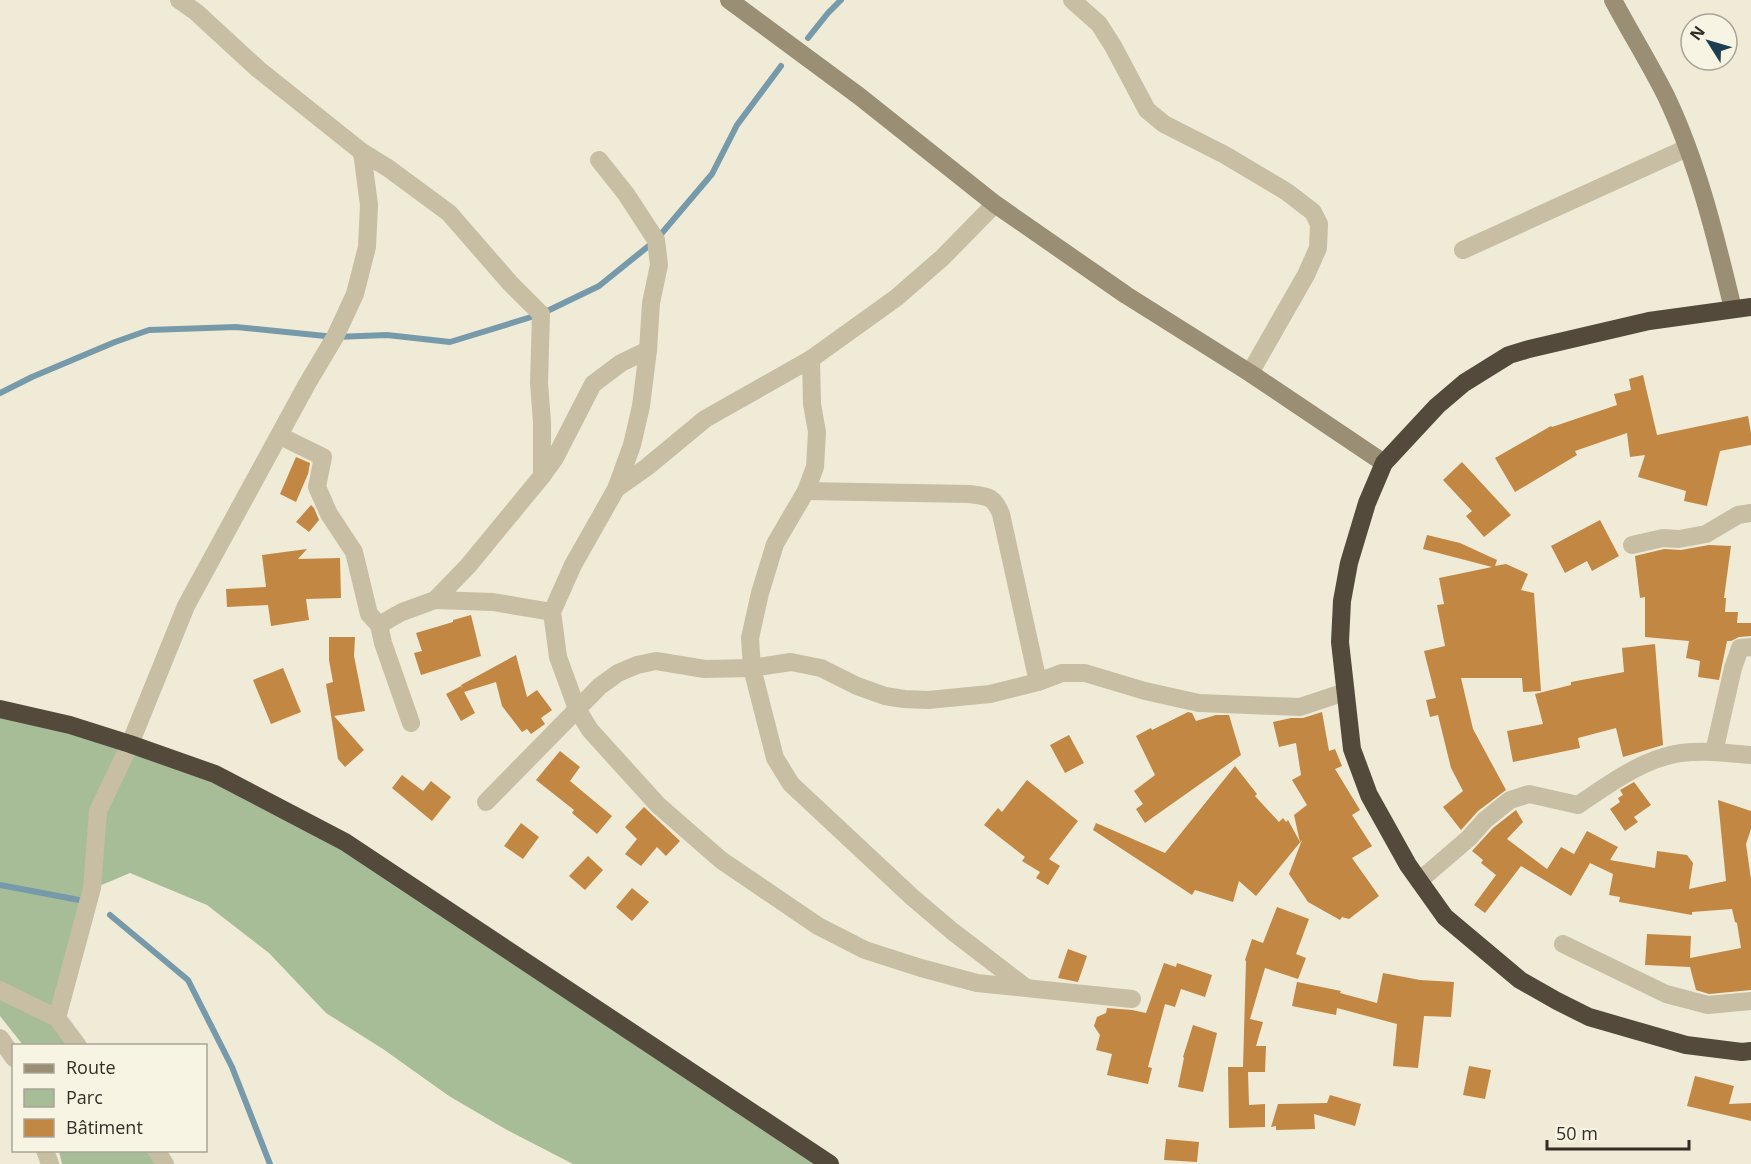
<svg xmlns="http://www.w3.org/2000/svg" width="1751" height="1164" font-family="'Open Sans',sans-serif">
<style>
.green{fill:#a6bd98}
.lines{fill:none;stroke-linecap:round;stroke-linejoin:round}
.stream{stroke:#779aab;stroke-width:6}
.building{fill:#c28743}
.street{stroke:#c7bea4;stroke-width:18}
.secondary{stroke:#9a8e75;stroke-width:18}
.highway{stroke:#534a3c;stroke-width:18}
</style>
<rect width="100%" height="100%" fill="#efebd7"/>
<g class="green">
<path d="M0,709L130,744L345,842L830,1164H573L507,1130L449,1096L383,1049L326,1013L269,953L207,905L130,873L92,889L57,1018L78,1045H23L0,1016Z"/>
<path d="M59,1151H156L165,1164H62Z"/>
</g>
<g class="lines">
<g class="stream">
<path d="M808,38L828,13L841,0"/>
<path d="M0,393L32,377L115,342L149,330L236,327L335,337L387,335L450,342L541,314L599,286L656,240L712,174L737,125L781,66"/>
<path d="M0,885L79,900"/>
<path d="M110,915L188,980L232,1067L270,1164"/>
</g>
</g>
<g class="building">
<path d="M1643,375L1657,435L1748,416L1751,433V445L1720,451L1707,506L1684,501L1686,491L1638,477L1645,455L1630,457L1627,433L1575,451L1577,455L1515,492L1495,458L1551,426L1552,427L1617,405L1614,394L1631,390L1629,379Z"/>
<path d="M296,457L310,463L308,474L296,502L280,494Z"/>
<path d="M1462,462L1511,515L1484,537L1466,516L1472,511L1443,480Z"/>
<path d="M311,505L314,508L319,520L309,532L296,522Z"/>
<path d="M1600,520L1619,556L1592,571L1587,561L1565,573L1551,546Z"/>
<path d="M1427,535L1460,543L1497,560L1495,566L1506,564L1528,574L1521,590L1534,593L1541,691L1523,692L1522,678H1461L1473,729L1506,790L1478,811L1461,830L1443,807L1463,791L1451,768L1438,715L1430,717L1426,700L1436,698L1424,651L1445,646L1437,605L1444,604L1439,578L1492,567L1423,549Z"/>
<path d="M1709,545L1731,546L1724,598H1726L1725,612H1738L1737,623H1751V636L1739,637L1731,641H1727L1719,680L1698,677L1700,661L1686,658L1689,641L1645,637V597L1640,598L1635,556L1664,549L1681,550Z"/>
<path d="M307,549L298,559L340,558L341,598L306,599L309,620L271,626L268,605L227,607L226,589L266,587L262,555Z"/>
<path d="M471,615L481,656L421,675L414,653L422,651L416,633L453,622V620Z"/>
<path d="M329,637H355L354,656L365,711L334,716L364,750L345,767L338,759L326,684L333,682L329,660Z"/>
<path d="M1655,644L1663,745L1623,757L1616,728L1578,738L1580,748L1513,762L1507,731L1543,724L1535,694L1571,685V682L1624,672L1622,648Z"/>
<path d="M516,655L527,697L537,690L552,710L541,718L545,724L531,734L527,729L522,732L502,706L496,682L464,692L475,713L461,721L446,694L461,686L463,689L461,685Z"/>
<path d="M283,668L301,712L271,724L253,680Z"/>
<path d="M1188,712L1192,713L1196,721L1216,715H1229L1241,755L1145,823L1136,809L1143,804L1134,791L1155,775L1136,736L1151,728L1152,730Z"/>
<path d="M1322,712L1329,751L1335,749L1342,766L1335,769L1360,810L1352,815L1372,846L1352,858L1379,896L1349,919L1342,917L1340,920L1308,902L1289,874L1302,840L1256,896L1239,881L1233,902L1195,890L1192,895L1093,830L1096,823L1165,853L1235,766L1257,794L1255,796L1279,822L1283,818L1286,822L1288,820L1300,842L1294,815L1307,805L1292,780L1301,775L1296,743L1279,747L1273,722L1291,718H1303Z"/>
<path d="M1069,735L1084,763L1065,773L1050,745Z"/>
<path d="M560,751L580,767L570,781L612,816L597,834L572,813L574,810L536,780Z"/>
<path d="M402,775L423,791L431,781L451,797L432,821L392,788Z"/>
<path d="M1027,780L1078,821L1049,859L1060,866L1048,885L1036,878L1040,872L1022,861L1025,857L984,825L998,808L1002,812Z"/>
<path d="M1634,782L1651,805L1634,817L1638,822L1625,831L1610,809L1620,802L1618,798L1623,795L1620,790Z"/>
<path d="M1718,800L1751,811V829L1746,844L1751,879V990L1709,994L1696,990L1690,967L1645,965L1647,934L1691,936L1690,958L1741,948L1737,923L1735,922L1732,909L1692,912V915L1619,902L1620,897L1609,895L1613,874L1590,863L1571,896L1521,866L1485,913L1474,905L1496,875L1481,863L1483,860L1472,851L1493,828L1516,810L1523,822L1507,839L1547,869L1561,847L1574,854L1587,831L1618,847L1610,860L1655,868L1657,851L1687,855L1693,863L1689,889L1726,881Z"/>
<path d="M644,807L680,841L666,856L657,847L641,866L625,854L637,839L625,827Z"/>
<path d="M521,823L539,837L523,859L504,846Z"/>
<path d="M588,856L603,870L585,890L569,876Z"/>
<path d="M632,888L649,902L632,921L616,907Z"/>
<path d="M1277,907L1309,919L1296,954L1306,958L1298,979L1265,968L1250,1019L1263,1022L1256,1046H1266L1265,1072H1248L1249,1105L1265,1104V1127L1229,1128L1228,1067H1243L1246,961L1245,960L1252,939L1263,943Z"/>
<path d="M1068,949L1087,956L1078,982L1058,978Z"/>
<path d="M1164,963L1176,967L1177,963L1212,975L1205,997L1181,989L1175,1007L1165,1004L1148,1067L1152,1068L1148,1084L1107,1075L1112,1054L1096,1050L1100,1035L1094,1026L1097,1017L1106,1013L1107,1008L1132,1010L1146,1013Z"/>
<path d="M1383,973L1420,980L1454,982L1451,1017L1424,1016L1418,1068L1393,1066L1397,1024L1337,1008L1336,1015L1292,1006L1297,982L1341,991L1340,993L1377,1003Z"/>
<path d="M1193,1025L1217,1033L1203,1092L1178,1087L1184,1058L1183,1057Z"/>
<path d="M1469,1066L1491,1070L1485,1099L1463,1095Z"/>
<path d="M1695,1076L1734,1086L1729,1104L1751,1103V1121L1687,1106Z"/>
<path d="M1330,1095L1361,1104L1355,1126L1314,1114L1315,1129L1276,1130V1126L1271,1127L1278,1104L1327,1103Z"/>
<path d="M1166,1139L1199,1142L1197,1162L1164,1160Z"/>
</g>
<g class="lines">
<g class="street">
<path d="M179,0L196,12L258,69L362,152L388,168L449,213L510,283L541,314L539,383L542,422V476"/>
<path d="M1072,0L1099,24L1113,46L1147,110L1164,124L1225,155L1287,192L1313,212L1319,224L1318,248L1306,275L1250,373"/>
<path d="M599,160L626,194L656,240L659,265L651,303L648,350L641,406L632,445L616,489L573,565L552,612L558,657L577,709L590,730L658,805L721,860L818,926L865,950L921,968L977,983L1132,999"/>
<path d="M1463,250L1687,148"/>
<path d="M811,359L812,404L817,432L815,467L806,491L775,544L760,593L750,638L752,668L775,758L791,784L912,897L952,931L1025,987"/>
<path d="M280,436L323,457L317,487L329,514L354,552L369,614L379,625L383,643L411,723"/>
<path d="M616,489L647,467L705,419L811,359L896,298L942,258L995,204"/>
<path d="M806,491L969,494C987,496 994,496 1001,514L1038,682"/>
<path d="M1632,545L1663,538L1679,539L1706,534L1738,515L1751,513"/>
<path d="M435,600L493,602L552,612"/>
<path d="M379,625L402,612L435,600L468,566L542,476L555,458L593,384L621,363L648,350"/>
<path d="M1714,752L1733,668L1740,648L1751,647"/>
<path d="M486,802L600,686L618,673L637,665L656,661L705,669L752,668L791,662L821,668L857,686L885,696L904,699L928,700L990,694L1038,682L1062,673H1085L1145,691L1199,703L1300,707L1345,692"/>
<path d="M1419,881L1469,838L1485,820L1510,800L1529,794L1578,805C1609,784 1644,758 1681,753C1704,750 1728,753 1751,755"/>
<path d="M1563,944L1666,994L1708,1005L1751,1001"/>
<path d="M0,990L57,1018L78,1046"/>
<path d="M57,1018L92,888L98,811L130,744L186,606L307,384L335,337L355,294L367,247L369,205L362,152"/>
<path d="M0,1038L14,1058"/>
<path d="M45,1150L50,1164"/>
<path d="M156,1150L165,1164"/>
</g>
<g class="secondary">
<path d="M729,0L859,96L995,204L1126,295L1250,373L1384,463"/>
<path d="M1613,0C1630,32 1650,64 1666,96C1698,163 1716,238 1733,309"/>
</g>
<g class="highway">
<path d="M1751,307L1649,321L1529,349L1509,355L1464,383L1437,406L1384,463L1367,503L1349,563L1342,601L1340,642L1352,749L1369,795L1408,865L1445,917L1520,980L1557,1001L1589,1017L1686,1045L1742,1052L1751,1051"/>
<path d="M0,709L70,725L130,744L215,774L345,842L830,1164"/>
</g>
</g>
<rect x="12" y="1044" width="195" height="108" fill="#f8f4e3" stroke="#a9a497" stroke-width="1.5"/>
<rect x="24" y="1064" width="30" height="9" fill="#9a8e75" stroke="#a9a497" stroke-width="1.5"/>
<text x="66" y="1074" font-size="18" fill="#322d25">Route</text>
<rect x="24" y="1089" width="30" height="18" fill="#a6bd98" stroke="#a9a497" stroke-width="1.5"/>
<text x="66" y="1104" font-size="18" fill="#322d25">Parc</text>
<rect x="24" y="1119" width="30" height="18" fill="#c28743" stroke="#a9a497" stroke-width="1.5"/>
<text x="66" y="1134" font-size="18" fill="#322d25">Bâtiment</text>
<g transform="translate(1709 42) rotate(307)"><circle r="28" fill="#f8f4e3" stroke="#a9a497" stroke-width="1.5"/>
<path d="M0-4.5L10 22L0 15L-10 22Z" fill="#1d3e52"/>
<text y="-9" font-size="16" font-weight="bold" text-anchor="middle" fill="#322d25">N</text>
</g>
<path d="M1547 1140v9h142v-9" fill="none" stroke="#322d25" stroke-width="3"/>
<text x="1556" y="1140" font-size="18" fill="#322d25" stroke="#f8f4e3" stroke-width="4.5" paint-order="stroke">50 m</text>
</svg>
